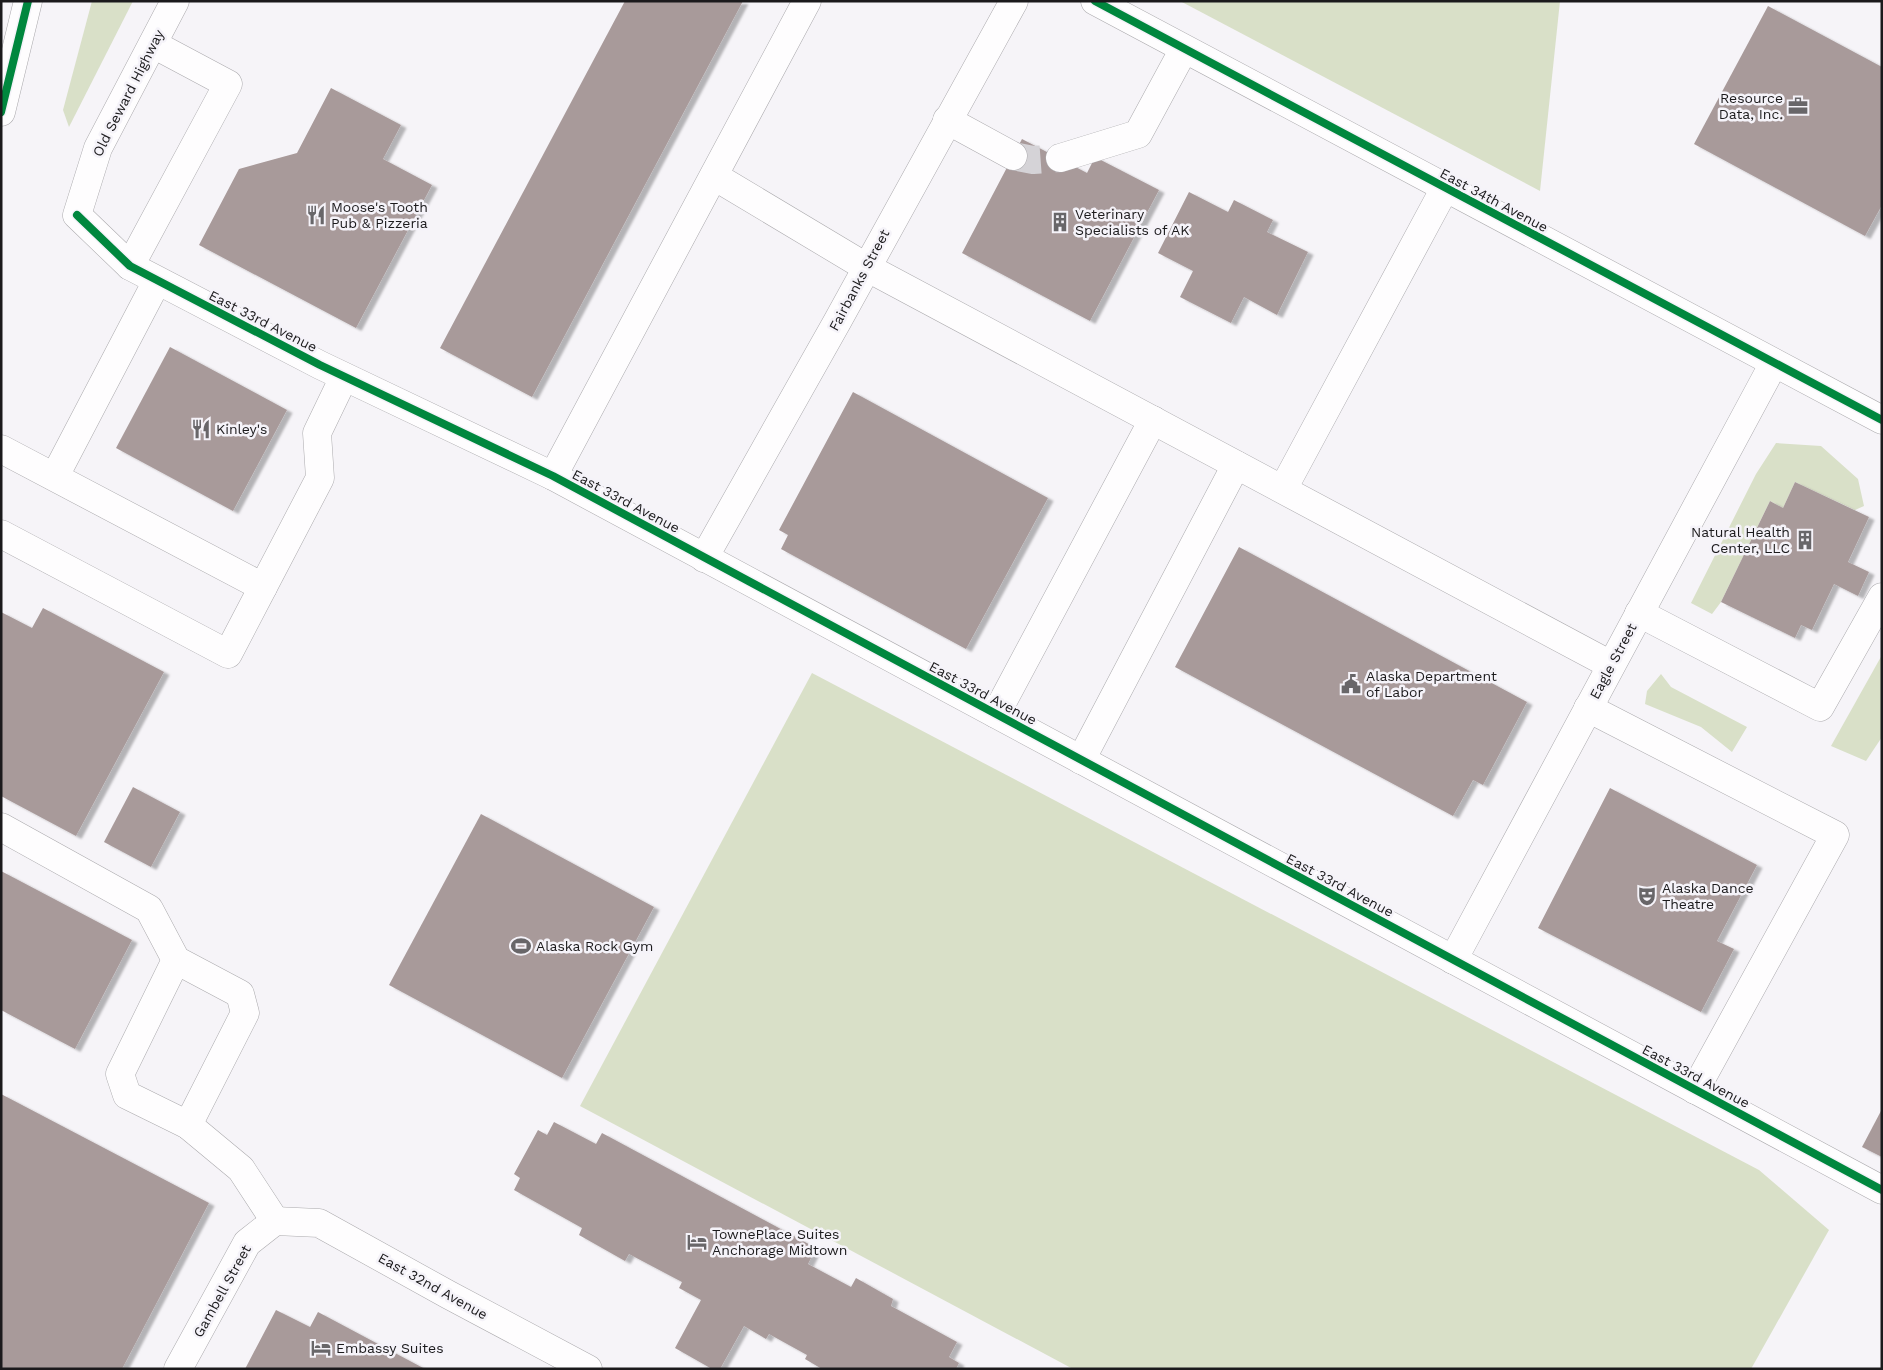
<svg xmlns="http://www.w3.org/2000/svg" width="1883" height="1370" font-family="'Work Sans',sans-serif">
<style>
.green{fill:#d9e0c8}
.building{fill:#a89a9a;filter:url(#shadow)}
.lines{fill:none;stroke-linecap:round;stroke-linejoin:round}
.minor-tunnel{stroke:#d5d3d7;stroke-width:28;stroke-dasharray:28 14;stroke-linecap:butt}
.minor-casing{stroke:#abaaad;stroke-width:29}
.highway-casing{stroke:#abaaad;stroke-width:29}
.minor{stroke:#fefdfe;stroke-width:28}
.highway{stroke:#fefdfe;stroke-width:28}
.cycleway-casing{stroke:#f5f3f9;stroke-width:11}
.cycleway{stroke:#00873e;stroke-width:8}
.labels{text-anchor:middle;stroke-width:5;stroke-linejoin:round;paint-order:stroke}
.street-label{font-size:14px;fill:#1b1a1c;stroke:#f5f3f9}
.poi-label{font-size:14px;fill:#1b1a1c;stroke:#f5f3f9;text-anchor:start}
</style>
<defs>
<filter id="shadow"><feDropShadow dx="5.5" dy="3" stdDeviation="1" flood-color="#0004"/></filter>
</defs>
<rect width="100%" height="100%" fill="#f6f4f8"/>
<g class="green">
<path d="M92,1H133L69,127L63,110Z"/>
<path d="M1180,1H1560L1540,191Z"/>
<path d="M1776,443L1821,446L1858,479L1864,506L1855,510L1795,482L1783,508L1770,501L1721,602L1712,614L1691,603L1756,474Z"/>
<path d="M1882,655V737L1866,761L1831,746Z"/>
<path d="M812,673L1759,1170L1829,1230L1751,1369H1073L580,1106Z"/>
<path d="M1661,674L1671,687L1747,727L1732,752L1701,727L1645,704L1647,691Z"/>
</g>
<g class="building">
<path d="M625,1H743L532,397L440,348Z"/>
<path d="M1768,6L1882,67V205L1865,236L1694,144Z"/>
<path d="M331,88L401,125L383,159L432,185L356,328L199,245L239,169L297,153Z"/>
<path d="M1022,139L1087,173L1095,157L1159,190L1090,321L962,253Z"/>
<path d="M1189,192L1228,212L1234,200L1273,220L1267,232L1308,252L1277,315L1244,297L1231,323L1180,297L1193,271L1158,253Z"/>
<path d="M170,347L287,410L233,511L116,448Z"/>
<path d="M853,392L1048,498L966,649L781,549L788,535L779,530Z"/>
<path d="M1795,482L1869,517L1848,562L1869,572L1858,596L1834,584L1812,630L1801,625L1795,638L1721,602L1770,501L1783,508Z"/>
<path d="M1239,547L1527,702L1483,785L1473,780L1453,816L1175,667Z"/>
<path d="M43,608L164,672L76,836L1,796V612L32,628Z"/>
<path d="M133,787L180,812L151,867L104,842Z"/>
<path d="M1610,788L1757,865L1717,941L1734,949L1701,1012L1538,928Z"/>
<path d="M481,814L654,907L562,1078L389,985Z"/>
<path d="M1,871L132,940L75,1049L1,1010Z"/>
<path d="M1,1094L209,1203L122,1369H1Z"/>
<path d="M1882,1109V1157L1862,1147Z"/>
<path d="M554,1122L596,1144L602,1133L816,1248L808,1264L851,1287L856,1278L893,1299L891,1306L957,1342L949,1357L959,1363L956,1369H822L805,1359L807,1355L769,1334L766,1339L744,1326L720,1369H712L675,1348L701,1300L679,1288L682,1282L629,1254L625,1261L579,1235L582,1228L514,1190L520,1178L514,1174L538,1130L547,1135Z"/>
<path d="M276,1310L310,1327L318,1312L425,1369H245Z"/>
</g>
<g class="lines">
<path class="minor-tunnel" d="M1013,156L1033,160L1060,158"/>
<defs>
<g id="minor">
<path d="M175,1L98,148L77,215L130,266L320,365L553,476L1882,1190"/>
<path d="M1095,1L1882,420"/>
<path d="M947,120L1013,156"/>
<path d="M1060,158L1138,134L1184,49"/>
<path d="M714,176L866,267L1611,665"/>
<path d="M130,266L228,84L153,44"/>
<path d="M1,449L263,587L320,478L317,433L344,377"/>
<path d="M55,476L157,281"/>
<path d="M553,476L807,1"/>
<path d="M1283,489L1445,188"/>
<path d="M1,534L228,654L263,587"/>
<path d="M704,558L837,322L1014,1"/>
<path d="M1639,613L1820,707L1882,597"/>
<path d="M1588,708L1835,835L1695,1090"/>
<path d="M996,714L1153,420"/>
<path d="M1081,760L1236,465"/>
<path d="M1,827L149,909L176,960L240,994L245,1013L188,1125"/>
<path d="M176,960L120,1074L127,1095L188,1125L241,1169L275,1221"/>
<path d="M1453,960L1774,363"/>
<path d="M275,1221L319,1223L449,1295L588,1369"/>
<path d="M178,1369L247,1243L275,1221"/>
</g>
<path id="highway" d="M1,112L28,1"/>
</defs>
<use href="#minor" class="minor-casing"/>
<use href="#highway" class="highway-casing"/>
<use href="#minor" class="minor"/>
<use href="#highway" class="highway"/>
<defs>
<g id="cycleway">
<path d="M1095,1L1882,420"/>
<path d="M1,112L28,1"/>
<path d="M77,215L130,266L320,365L553,476L1882,1190"/>
</g>
</defs>
<use href="#cycleway" class="cycleway-casing"/>
<use href="#cycleway" class="cycleway"/>
</g>
<defs>
<symbol id="office-bare" viewBox="-9 -9 18 18"><path d="M-6-3h4V-5.5h4V-3h4V5H-6ZM-1-4.5V-3h2v-1.5ZM-6 0V1H6V0Z" fill="#686669" stroke="#f5f3f9" stroke-width="2.5" paint-order="stroke"/></symbol>
<symbol id="restaurant-bare" viewBox="-9 -9 18 18"><path d="M-5-6h1v4h1v-4h1v4h1v-4h1v5L-1.5 .5V6h-2V.5L-5-1ZM5-6V6H3V1.5H1.5Q1.5-4 5-6Z" fill="#686669" stroke="#f5f3f9" stroke-width="2.5" paint-order="stroke"/></symbol>
<symbol id="building-bare" viewBox="-9 -9 18 18"><path d="M-4-6H4V6H1V3H-1V6H-4ZM-2.5-4.3h1.7v1.8h-1.7ZM.8-4.3h1.7v1.8H.8ZM-2.5-1h1.7V.8h-1.7ZM.8-1h1.7V.8H.8Z" fill="#686669" stroke="#f5f3f9" stroke-width="2.5" paint-order="stroke"/></symbol>
<symbol id="civic-bare" viewBox="-9 -9 18 18"><path d="M-.6-6.5H3V-4.5H.6V-3L4-1V1h2V6H-6V1h2V-1L-.6-3ZM-1.2 2.5V6h2.4V2.5Z" fill="#686669" stroke="#f5f3f9" stroke-width="2.5" paint-order="stroke"/></symbol>
<symbol id="theatre-bare" viewBox="-9 -9 18 18"><path d="M-5-5.5Q0-4 5-5.5V0Q5 5 0 6Q-5 5-5 0ZM-3.3-2.5H-1v1.5H-3.3ZM1-2.5H3.3v1.5H1ZM-2.8 1Q0 5.5 2.8 1Z" fill="#686669" stroke="#f5f3f9" stroke-width="2.5" paint-order="stroke"/></symbol>
<symbol id="stadium-bare" viewBox="-9 -9 18 18"><path d="M0-5a6.5 5 0 1 0 0 10a6.5 5 0 1 0 0-10ZM-3.5-1.8h7v3.6h-7Z" fill="#686669" stroke="#f5f3f9" stroke-width="2.5" paint-order="stroke"/></symbol>
<symbol id="hotel-bare" viewBox="-9 -9 18 18"><path d="M-6-4.5h1.5V1H6V5H4.5V3h-9V5H-6ZM-4 0a1.8 1.8 0 1 1 3.6 0ZM.5 0V-2.5h3Q6-2.5 6 0Z" fill="#686669" stroke="#f5f3f9" stroke-width="2.5" paint-order="stroke"/></symbol>
</defs>
<g fill-rule="evenodd">
<use href="#office-bare" x="1784" y="92" width="28" height="28"/>
<use href="#restaurant-bare" x="302" y="201" width="28" height="28"/>
<use href="#building-bare" x="1046" y="208" width="28" height="28"/>
<use href="#restaurant-bare" x="187" y="415" width="28" height="28"/>
<use href="#building-bare" x="1791" y="526" width="28" height="28"/>
<use href="#civic-bare" x="1337" y="670" width="28" height="28"/>
<use href="#theatre-bare" x="1633" y="882" width="28" height="28"/>
<use href="#stadium-bare" x="507" y="932" width="28" height="28"/>
<use href="#hotel-bare" x="683" y="1228" width="28" height="28"/>
<use href="#hotel-bare" x="307" y="1334" width="28" height="28"/>
</g>
<g class="labels">
<g class="street-label">
<text transform="translate(128 93) rotate(-63)" y="5">Old Seward Highway</text>
<text transform="translate(1494 200) rotate(28)" y="5">East 34th Avenue</text>
<text transform="translate(859 280) rotate(-62)" y="5">Fairbanks Street</text>
<text transform="translate(263 321) rotate(27)" y="5">East 33rd Avenue</text>
<text transform="translate(626 501) rotate(28)" y="5">East 33rd Avenue</text>
<text transform="translate(1613 661) rotate(-62)" y="5">Eagle Street</text>
<text transform="translate(983 693) rotate(28)" y="5">East 33rd Avenue</text>
<text transform="translate(1340 885) rotate(28)" y="5">East 33rd Avenue</text>
<text transform="translate(1696 1076) rotate(28)" y="5">East 33rd Avenue</text>
<text transform="translate(433 1286) rotate(29)" y="5">East 32nd Avenue</text>
<text transform="translate(222 1291) rotate(-61)" y="5">Gambell Street</text>
</g>
<g class="poi-label">
<text x="1783" y="103" text-anchor="end">Resource<tspan x="1783" dy="16">Data, Inc.</tspan></text>
<text x="331" y="212">Moose's Tooth<tspan x="331" dy="16">Pub &amp; Pizzeria</tspan></text>
<text x="1075" y="219">Veterinary<tspan x="1075" dy="16">Specialists of AK</tspan></text>
<text x="216" y="434">Kinley's</text>
<text x="1790" y="537" text-anchor="end">Natural Health<tspan x="1790" dy="16">Center, LLC</tspan></text>
<text x="1366" y="681">Alaska Department<tspan x="1366" dy="16">of Labor</tspan></text>
<text x="1662" y="893">Alaska Dance<tspan x="1662" dy="16">Theatre</tspan></text>
<text x="536" y="951">Alaska Rock Gym</text>
<text x="712" y="1239">TownePlace Suites<tspan x="712" dy="16">Anchorage Midtown</tspan></text>
<text x="336" y="1353">Embassy Suites</text>
</g>
</g>
<rect width="1883" height="1370" fill="none" stroke="#1b1a1c" stroke-width="5"/>
</svg>
